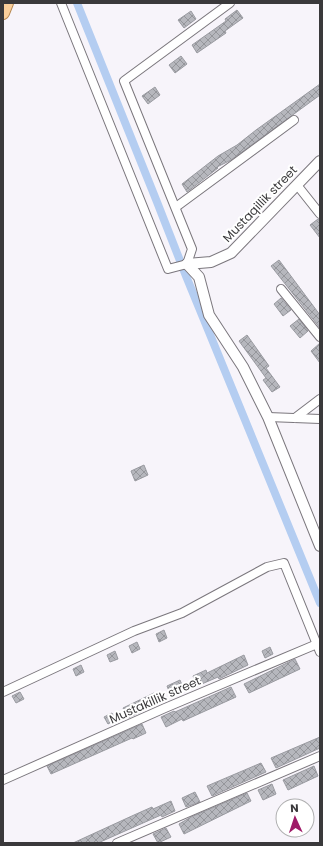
<svg xmlns="http://www.w3.org/2000/svg" width="323" height="846" font-family="Poppins,sans-serif">
<style>
.lines{fill:none;stroke-linecap:round;stroke-linejoin:round}
.canal{stroke:#b4cdf1;stroke-width:8}
.building{fill:url(#building-cross-hatch);stroke:#9a9ba1}
.minor-casing{stroke:#7b777d;stroke-width:10}
.tertiary-casing{stroke:#7b777d;stroke-width:12}
.primary-casing{stroke:#b4864e;stroke-width:14}
.minor{stroke:#fff;stroke-width:8}
.tertiary{stroke:#fff;stroke-width:10}
.primary{stroke:#facf9b;stroke-width:12}
.labels{text-anchor:middle;stroke-width:4;stroke-linejoin:round;paint-order:stroke}
.street-label{font-size:12px;fill:#3a393b;stroke:#fff}
</style>
<defs>
<pattern id="building-cross-hatch" width="8" height="8" patternUnits="userSpaceOnUse"><rect width="8" height="8" fill="#b6b7bd"/><path d="M0 0l8 8M0 8l8-8" fill="none" stroke="#95969b"/></pattern>
</defs>
<rect width="100%" height="100%" fill="#f7f4fa"/>
<g class="lines">
<path class="canal" d="M77,3L157,202L186,276L320,603"/>
</g>
<g class="building">
<path d="M237,10L243,18L225,31L226,33L197,53L192,45L226,21L225,19Z"/>
<path d="M191,11L196,19L184,28L178,20Z"/>
<path d="M181,56L187,64L175,73L169,65Z"/>
<path d="M320,84V95L231,160L217,167L218,168L187,192L182,184L218,156L237,145L256,130Z"/>
<path d="M155,87L160,95L148,104L142,96Z"/>
<path d="M318,219L320,222V238L310,225Z"/>
<path d="M279,260L320,315V328L271,266Z"/>
<path d="M281,298L291,310L283,316L274,304Z"/>
<path d="M299,319L308,331L300,338L290,326Z"/>
<path d="M247,335L269,366L266,368L280,387L272,392L263,380L266,378L239,341Z"/>
<path d="M320,343V363L311,351Z"/>
<path d="M144,465L148,475L135,481L131,471Z"/>
<path d="M164,630L167,638L159,642L156,634Z"/>
<path d="M137,642L140,649L132,653L129,646Z"/>
<path d="M270,647L273,654L265,658L262,651Z"/>
<path d="M115,651L118,659L110,662L107,655Z"/>
<path d="M244,655L248,665L219,679L218,677L197,686L193,676L206,670L207,673Z"/>
<path d="M295,659L300,669L249,693L244,684Z"/>
<path d="M81,665L84,672L76,676L73,669Z"/>
<path d="M180,680L184,690L171,696L167,686Z"/>
<path d="M231,687L236,697L183,721L182,719L166,727L161,717L174,711L175,712Z"/>
<path d="M20,692L24,699L16,703L12,696Z"/>
<path d="M154,693L159,703L128,718L123,708Z"/>
<path d="M112,713L115,720L108,724L104,717Z"/>
<path d="M142,724L146,733L133,739L132,738L51,774L47,766Z"/>
<path d="M320,737V748L276,768L271,758Z"/>
<path d="M261,763L266,772L212,796L207,786Z"/>
<path d="M314,766L318,776L288,790L283,780Z"/>
<path d="M272,784L276,794L263,800L258,790Z"/>
<path d="M195,792L200,802L186,807L182,798Z"/>
<path d="M247,793L251,801L184,834L179,824L191,817Z"/>
<path d="M171,801L175,811L162,817L161,815L98,843H73L134,815L152,807L153,809Z"/>
<path d="M166,828L171,837L158,843L153,834Z"/>
</g>
<g class="lines">
<defs>
<g id="minor">
<path d="M61,3L168,269L187,264L192,249L124,81L230,3"/>
<path d="M297,185L320,214"/>
<path d="M176,207L294,120"/>
<path d="M281,289L320,337"/>
<path d="M268,417L320,419"/>
<path d="M295,418L320,399"/>
<path d="M3,692L134,631L182,613L267,567L284,563L320,652"/>
<path d="M3,780L165,708L317,644"/>
<path d="M117,843L320,756"/>
</g>
<g id="tertiary">
<path d="M187,264L199,277L209,315L243,367L268,417L320,546"/>
<path d="M187,264L211,262L231,253L320,161"/>
</g>
<path id="primary" d="M3,13L7,3"/>
</defs>
<use href="#minor" class="minor-casing"/>
<use href="#tertiary" class="tertiary-casing"/>
<use href="#primary" class="primary-casing"/>
<use href="#minor" class="minor"/>
<use href="#tertiary" class="tertiary"/>
<use href="#primary" class="primary"/>
</g>
<g class="labels">
<g class="street-label">
<text transform="translate(260 204) rotate(-46)" y="4">Mustaqillik street</text>
<text transform="translate(155 700) rotate(-24)" y="4">Mustakillik street</text>
</g>
</g>
<rect width="323" height="846" fill="none" stroke="#3a393b" stroke-width="8"/>
<g transform="translate(295 818) rotate(357)"><circle r="19" fill="#ffffff" stroke="#b0b0b1"/>
<path d="M0-3L7 15L0 10L-7 15Z" fill="#9f1a68"/>
<text y="-6" font-size="11" font-weight="bold" text-anchor="middle" fill="#3a393b">N</text>
</g>
</svg>
